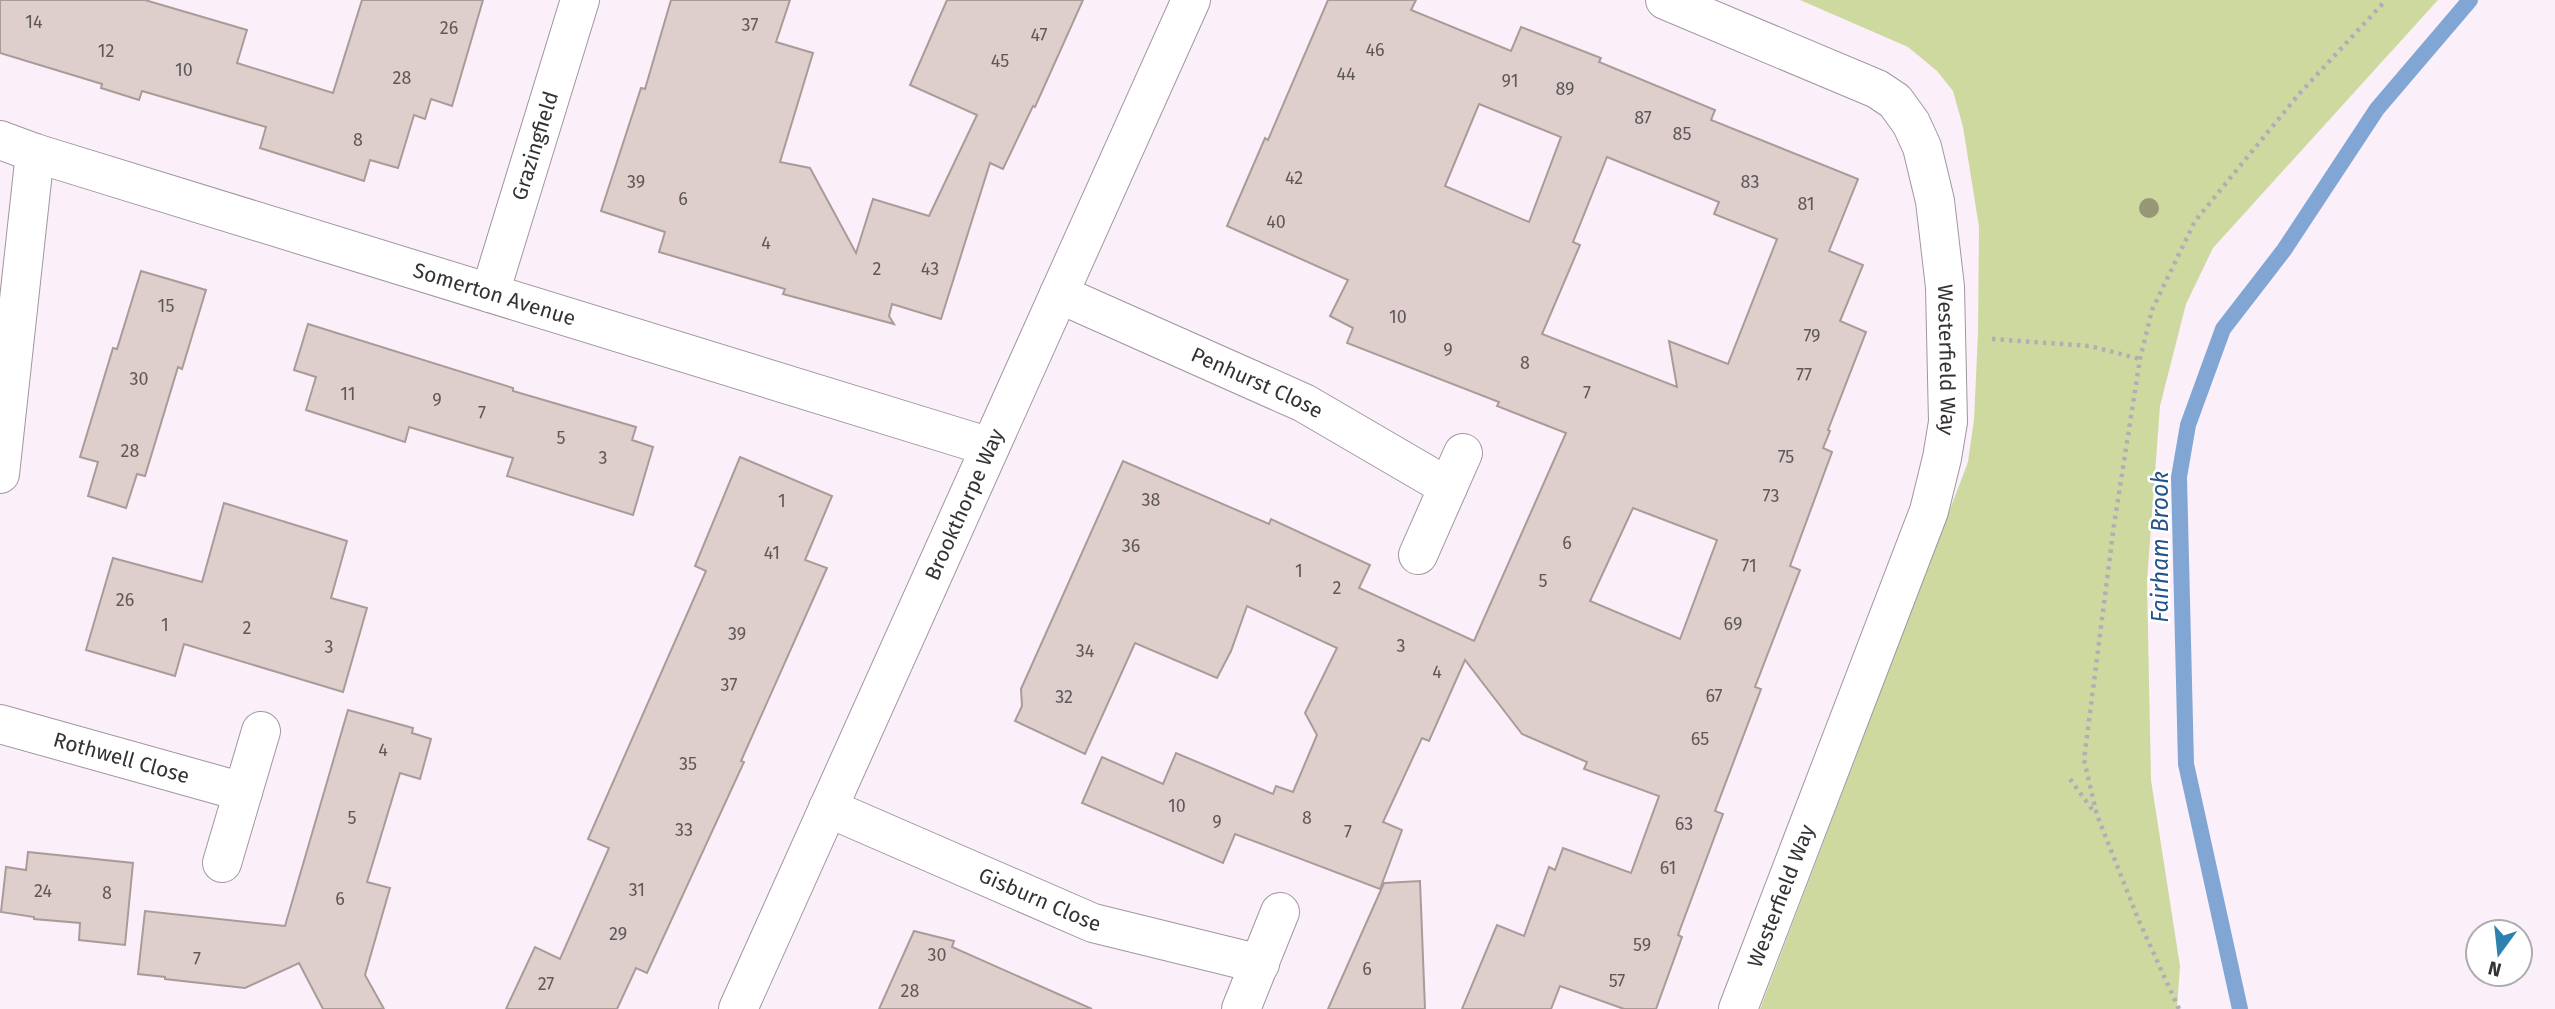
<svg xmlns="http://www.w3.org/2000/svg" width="2555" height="1009" font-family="'Fira Sans',sans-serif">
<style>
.green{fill:#ced9a0}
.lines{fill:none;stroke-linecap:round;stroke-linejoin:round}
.stream{stroke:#82a6d4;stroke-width:16}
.building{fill:#decfcc;stroke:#aa9b99;stroke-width:2;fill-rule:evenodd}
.minor-casing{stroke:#a096a0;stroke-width:40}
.path{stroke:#b5adb5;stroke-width:4.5;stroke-dasharray:3.5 5;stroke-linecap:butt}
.minor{stroke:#fff;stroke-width:38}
.tree{fill:#979776}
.labels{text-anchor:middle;stroke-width:5;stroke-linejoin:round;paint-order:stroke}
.number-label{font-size:18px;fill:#5f585b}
.street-label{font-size:21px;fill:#353135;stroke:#fff}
.water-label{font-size:23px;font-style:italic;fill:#22538c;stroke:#fff}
</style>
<rect width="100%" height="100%" fill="#fbf0fa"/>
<path class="green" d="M1800,0H2438L2213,248L2186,304L2160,406L2147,581L2151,780L2180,966L2177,1009H1760L1968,462L1974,419L1978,333L1979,227L1963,127L1953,91L1937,71L1908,47Z"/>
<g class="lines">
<path class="stream" d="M2240,1009L2186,764L2179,477L2188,425L2223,329L2284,250L2377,109L2470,0"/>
</g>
<g class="building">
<path d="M0,0H145L247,30L237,63L333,93L362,0H483L452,106L431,99L425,119L414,115L398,168L370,160L364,181L260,148L266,127L142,91L139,100L101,88L102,84L0,53Z"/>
<path d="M671,0H790L776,42L813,53L780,162L810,168L856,253L873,199L929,216L977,115L910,85L947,0H1083L1035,107L1033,106L1003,169L990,163L941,319L892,304L889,316L894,324L783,294L785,289L659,252L665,232L601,211L641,88L645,89Z"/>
<path d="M1328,0H1416L1411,10L1511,51L1521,27L1601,58L1599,62L1715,110L1711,120L1858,179L1829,251L1863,265L1840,321L1866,332L1828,430L1830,431L1823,448L1832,452L1790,566L1800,570L1755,687L1761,689L1715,811L1723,814L1678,935L1682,937L1656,1009H1624L1560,986L1551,1009H1462L1497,925L1524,936L1549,867L1555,870L1563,848L1631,873L1659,796L1584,769L1587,762L1522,734L1465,660L1429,741L1422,738L1383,822L1402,830L1380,889L1235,834L1223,863L1082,803L1102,757L1163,784L1176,753L1273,794L1276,786L1293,792L1317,735L1305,713L1337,648L1247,606L1231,651L1217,678L1135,643L1085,754L1015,721L1022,706L1021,689L1123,461L1269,524L1271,519L1370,565L1359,588L1474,641L1566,433L1497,406L1499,402L1347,343L1353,328L1330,316L1348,280L1227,226L1265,138L1268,140ZM1479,104L1561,137L1529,222L1445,186ZM1607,157L1719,202L1714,214L1777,239L1728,364L1669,341L1677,387L1542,334L1580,245L1573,242ZM1633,508L1717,540L1680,639L1590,601Z"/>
<path d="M141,271L206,290L182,369L178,367L145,476L137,474L126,508L88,496L98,462L80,457L113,348L117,349Z"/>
<path d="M308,324L513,388V391L636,427L632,440L653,447L633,515L507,476L513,458L409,427L405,442L306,410L316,377L294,370Z"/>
<path d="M740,457L832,496L805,560L827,568L741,761L744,762L647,973L636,968L617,1009H506L535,947L560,959L609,848L588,839L706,571L695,566Z"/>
<path d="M224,503L347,541L331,598L367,608L343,692L184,644L175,676L86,650L113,558L202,582Z"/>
<path d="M348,710L413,728L412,733L431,739L420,779L400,773L367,882L390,888L365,975L384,1009H323L299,963L245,988L165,979V977L138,974L145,911L285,926Z"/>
<path d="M28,852L133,863L125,945L79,940L80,923L34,919V917L1,912L6,867L26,870Z"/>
<path d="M1420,881L1425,1009H1328L1384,883Z"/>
<path d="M914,931L954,941L952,947L1092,1009H879Z"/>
</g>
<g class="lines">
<defs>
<g id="minor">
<path id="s1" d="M1665,0L1877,89L1895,101L1911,123L1922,147L1935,201L1945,287L1948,422L1942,458L1929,511L1738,1009"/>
<path id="s2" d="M0,140L35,153L990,447"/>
<path id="s3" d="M490,293L580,0"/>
<path id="s4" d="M1059,294L1304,403L1448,487"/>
<path d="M0,474L35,153"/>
<path d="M1418,555L1463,453"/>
<path id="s5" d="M0,724L243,792"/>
<path id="s6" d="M828,808L1093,923L1260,964"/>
<path d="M222,863L261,731"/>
<path id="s7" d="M738,1009L1191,0"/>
<path d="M1241,1009L1280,912"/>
</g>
</defs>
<use href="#minor" class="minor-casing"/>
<g class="path">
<path d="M1992,339L2090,346L2140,359"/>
<path d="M2070,779L2094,812"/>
<path d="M2179,1009L2139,921L2097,815L2084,760L2114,525L2140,359L2152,310L2195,221L2299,94L2386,0"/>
</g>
<use href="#minor" class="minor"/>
</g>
<circle class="tree" cx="2149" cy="208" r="10"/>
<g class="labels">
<g class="number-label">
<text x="34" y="28">14</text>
<text x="750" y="31">37</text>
<text x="449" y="34">26</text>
<text x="1039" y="41">47</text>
<text x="1375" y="56">46</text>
<text x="106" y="57">12</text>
<text x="1000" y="67">45</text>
<text x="184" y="76">10</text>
<text x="1346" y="80">44</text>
<text x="402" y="84">28</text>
<text x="1510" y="87">91</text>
<text x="1565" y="95">89</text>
<text x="1643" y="124">87</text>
<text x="1682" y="140">85</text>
<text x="358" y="146">8</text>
<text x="1294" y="184">42</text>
<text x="636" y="188">39</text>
<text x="1750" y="188">83</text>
<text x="683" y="205">6</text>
<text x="1806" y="210">81</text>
<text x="1276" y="228">40</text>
<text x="766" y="249">4</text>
<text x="877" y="275">2</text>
<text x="930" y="275">43</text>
<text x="166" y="312">15</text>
<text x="1398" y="323">10</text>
<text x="1812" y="342">79</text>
<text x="1448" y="356">9</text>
<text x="1525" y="369">8</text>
<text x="1804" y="381">77</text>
<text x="139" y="385">30</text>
<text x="1587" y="399">7</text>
<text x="348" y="400">11</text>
<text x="437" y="406">9</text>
<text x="482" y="419">7</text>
<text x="561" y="444">5</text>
<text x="130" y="457">28</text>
<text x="1786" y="463">75</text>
<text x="603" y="464">3</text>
<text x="1771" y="502">73</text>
<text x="1151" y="506">38</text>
<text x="782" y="507">1</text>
<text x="1567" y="549">6</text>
<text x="1131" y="552">36</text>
<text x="772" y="559">41</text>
<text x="1749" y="572">71</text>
<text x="1299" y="577">1</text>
<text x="1543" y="587">5</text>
<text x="1337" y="594">2</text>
<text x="125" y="606">26</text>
<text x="1733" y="630">69</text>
<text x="165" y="631">1</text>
<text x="247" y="634">2</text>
<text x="737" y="640">39</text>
<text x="1401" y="652">3</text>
<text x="329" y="653">3</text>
<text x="1085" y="657">34</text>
<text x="1437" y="678">4</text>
<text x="729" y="691">37</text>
<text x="1714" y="702">67</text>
<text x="1064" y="703">32</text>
<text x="1700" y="745">65</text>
<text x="383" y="756">4</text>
<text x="688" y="770">35</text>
<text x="1177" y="812">10</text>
<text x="352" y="824">5</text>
<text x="1307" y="824">8</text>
<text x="1217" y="828">9</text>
<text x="1684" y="830">63</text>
<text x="684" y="836">33</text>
<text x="1348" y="838">7</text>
<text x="1668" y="874">61</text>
<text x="637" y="896">31</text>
<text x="43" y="897">24</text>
<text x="107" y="899">8</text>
<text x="340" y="905">6</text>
<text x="618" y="940">29</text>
<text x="1642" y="951">59</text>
<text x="937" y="961">30</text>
<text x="197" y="965">7</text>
<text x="1367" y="975">6</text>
<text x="1617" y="987">57</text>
<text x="546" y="990">27</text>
<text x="910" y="997">28</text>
</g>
<g class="street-label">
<text dy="7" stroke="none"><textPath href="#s3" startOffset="154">Grazingfield</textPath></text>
<text dy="7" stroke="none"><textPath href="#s2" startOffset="518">Somerton Avenue</textPath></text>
<text dy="7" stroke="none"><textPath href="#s1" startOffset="520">Westerfield Way</textPath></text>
<text dy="7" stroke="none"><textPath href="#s4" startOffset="217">Penhurst Close</textPath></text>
<text dy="7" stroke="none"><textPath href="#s7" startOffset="553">Brookthorpe Way</textPath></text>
<text dy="7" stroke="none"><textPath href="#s5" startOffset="126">Rothwell Close</textPath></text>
<text transform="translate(1781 896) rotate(-69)" y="7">Westerfield Way</text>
<text dy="7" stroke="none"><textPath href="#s6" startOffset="231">Gisburn Close</textPath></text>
</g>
<g class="water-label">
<text transform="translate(2160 547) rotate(-90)" y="8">Fairham Brook</text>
</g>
</g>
<g transform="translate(2499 953) rotate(195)"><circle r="33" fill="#ffffff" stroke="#aeadae" stroke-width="2"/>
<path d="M0-5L12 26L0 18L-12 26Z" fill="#2e80b1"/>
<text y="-10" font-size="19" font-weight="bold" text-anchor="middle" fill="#353135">N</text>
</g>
</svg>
